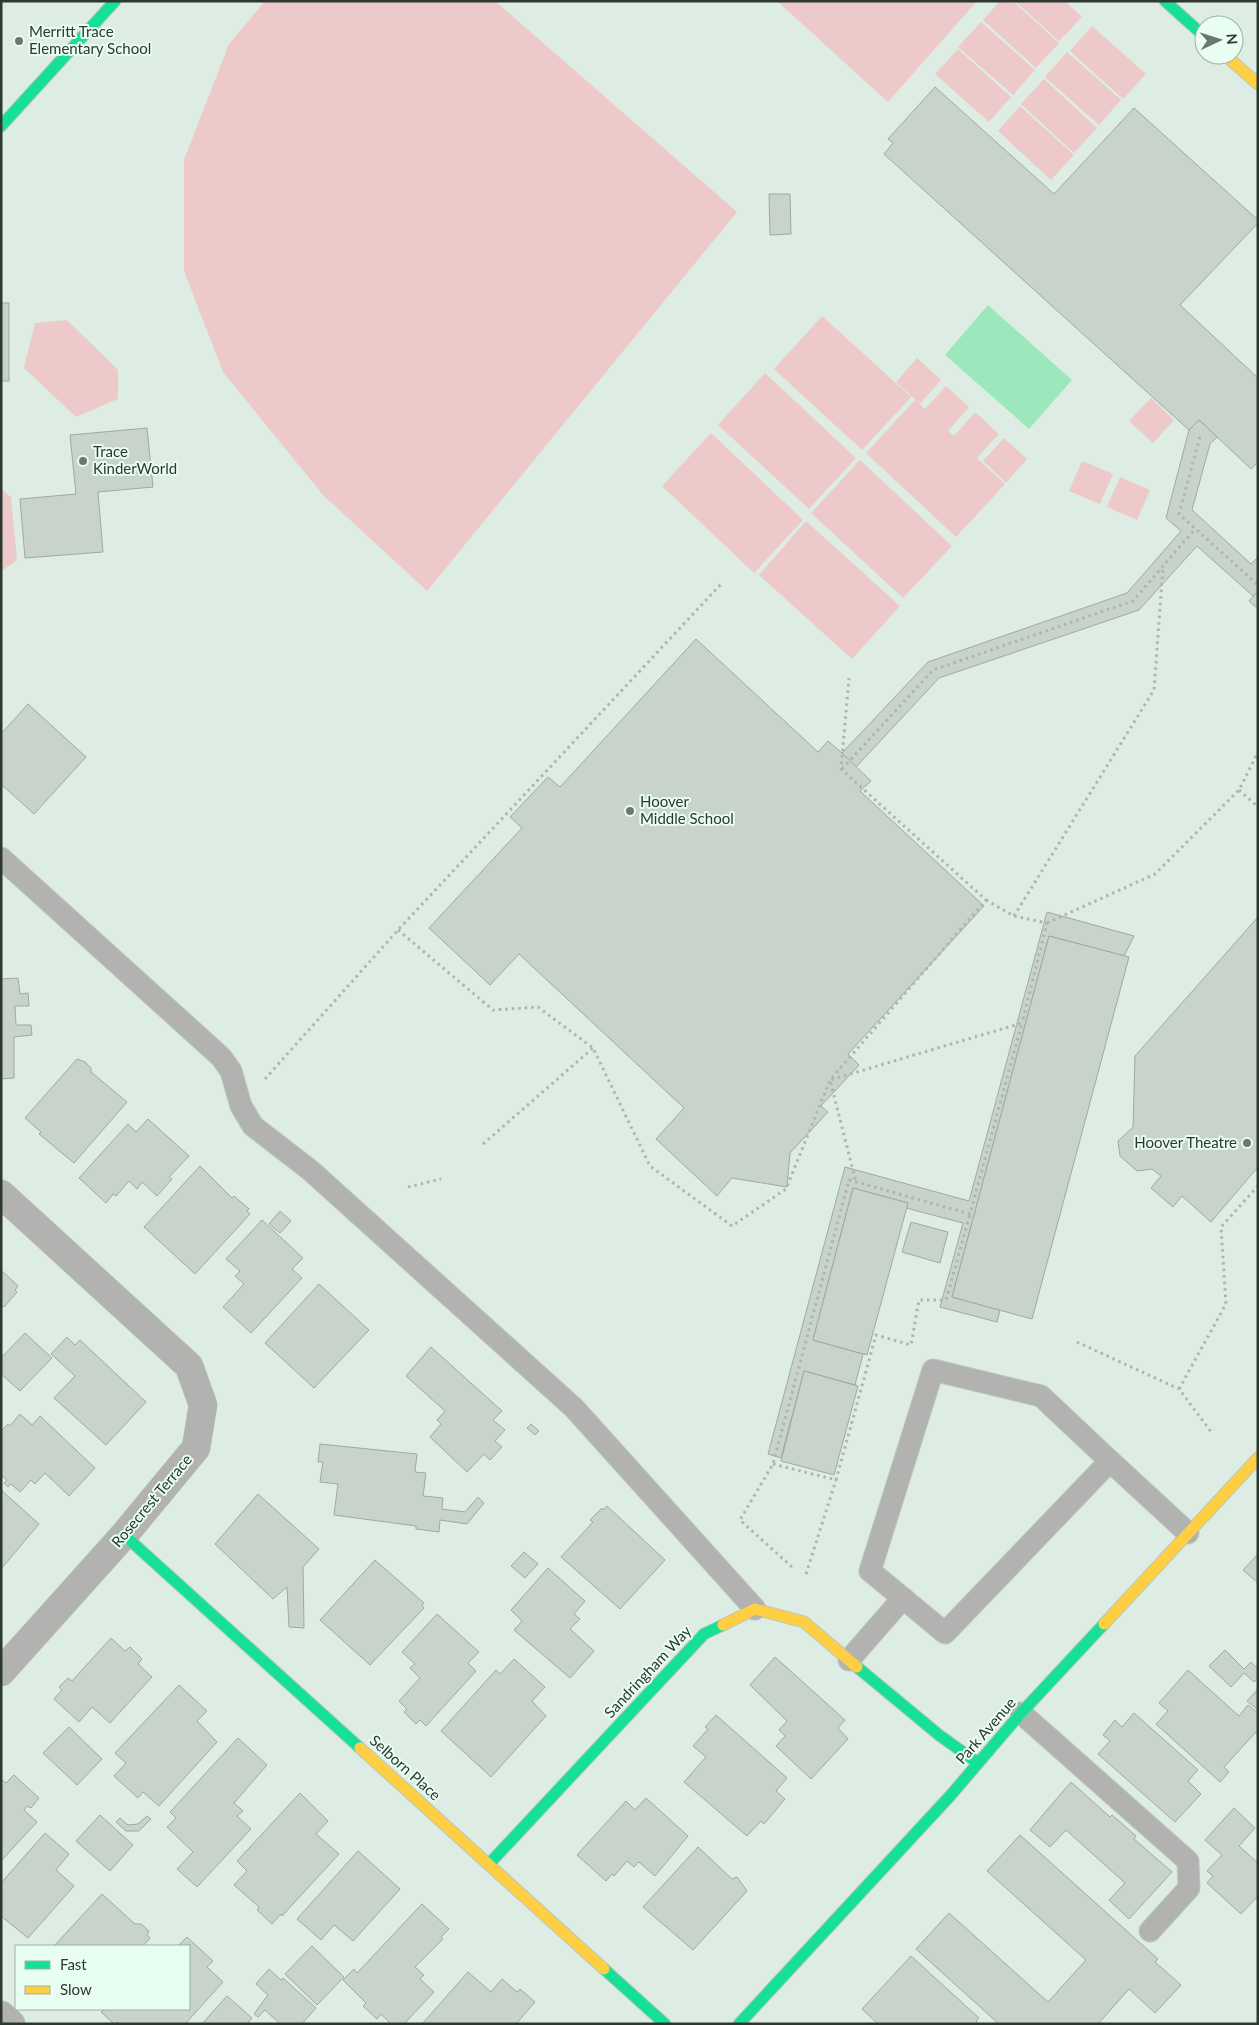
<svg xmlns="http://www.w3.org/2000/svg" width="1259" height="2025" font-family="Lato,sans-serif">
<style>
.green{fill:#eec9ca}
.water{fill:#9ce8bc}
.building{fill:#c7d3cb;stroke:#9ea9a2}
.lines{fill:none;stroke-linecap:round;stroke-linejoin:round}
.lane-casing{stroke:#bbc7c0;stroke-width:23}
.street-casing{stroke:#bbc7c0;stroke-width:29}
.fast-casing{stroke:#bbc7c0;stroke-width:13}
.slow-casing{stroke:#bbc7c0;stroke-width:13}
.path{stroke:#b1b3b1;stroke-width:3;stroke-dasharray:2.5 4;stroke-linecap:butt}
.lane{stroke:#b2b2b0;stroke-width:21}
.street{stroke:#b2b2b0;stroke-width:28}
.fast{stroke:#16e098;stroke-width:11}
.slow{stroke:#ffcf43;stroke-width:11}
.poi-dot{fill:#6b776f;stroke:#e8fef0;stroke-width:2}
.labels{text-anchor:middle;stroke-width:4;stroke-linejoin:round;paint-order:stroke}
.poi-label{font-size:15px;fill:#2d3831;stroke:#e8fef0;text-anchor:start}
.street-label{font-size:15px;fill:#2d3831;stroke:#e8fef0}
</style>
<rect width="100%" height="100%" fill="#ddede3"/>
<g class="green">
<path d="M265,1H495L737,212L427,591L323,495L223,372L184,271V160L229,44Z"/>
<path d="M777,1H977L888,102Z"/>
<path d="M1000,1H1013L1059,43L1036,68L983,20Z"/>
<path d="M1015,1H1065L1082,17L1059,41Z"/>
<path d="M981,22L1035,70L1013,95L958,47Z"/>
<path d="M1092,26L1146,74L1123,99L1070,51Z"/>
<path d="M958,49L1011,97L989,122L935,74Z"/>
<path d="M1067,52L1121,100L1099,125L1045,77Z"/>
<path d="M1044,79L1097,128L1074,153L1021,104Z"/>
<path d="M1020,106L1074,155L1051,180L998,131Z"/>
<path d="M822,316L911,397L862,450L774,369Z"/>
<path d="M67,320L118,370V399L76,417L24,368L35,323Z"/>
<path d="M917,358L941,380L920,404L896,382Z"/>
<path d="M765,373L856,458L809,509L718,425Z"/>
<path d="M946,386L969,407L948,431L954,436L975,412L999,434L977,458L1005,484L956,537L866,453L915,400L925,409Z"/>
<path d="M1151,398L1174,420L1153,443L1129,421Z"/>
<path d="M711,433L803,520L754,573L662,486Z"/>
<path d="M1004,438L1027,459L1006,483L983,461Z"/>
<path d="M860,460L952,546L903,598L811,513Z"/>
<path d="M1082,461L1113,474L1100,504L1069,491Z"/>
<path d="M1120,477L1150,490L1137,520L1107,507Z"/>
<path d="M1,489L11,497L17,560L1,571Z"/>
<path d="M806,521L900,606L852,659L759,575Z"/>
</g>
<path class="water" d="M988,305L1072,380L1029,429L945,355Z"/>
<g class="building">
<path d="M935,87L1054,194L1134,108L1258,220V223L1180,305L1258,378V462L1251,469L1199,420L1189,430L884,154L893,143L888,139Z"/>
<path d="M769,194H790L791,234L770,235Z"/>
<rect x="1" y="303" width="8" height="78"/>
<path d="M1199,420L1217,437L1210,444L1192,510L1251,564L1258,557V591L1253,596L1197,546L1139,610L939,678L856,767L842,753L928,662L1127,593L1181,531L1166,518L1189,430Z"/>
<path d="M147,428L153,487L98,492L103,552L25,558L20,499L76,494L70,435Z"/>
<path d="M1258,591V609L1249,601Z"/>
<path d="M696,639L818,752L828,741L842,753L871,781L860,791L984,906L848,1054L859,1065L821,1106L828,1112L790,1153L787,1187L732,1178L717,1196L656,1139L684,1108L519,954L490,985L429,928L522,828L510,817L548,777L560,787Z"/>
<path d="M28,704L86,757L34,814L1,784V734Z"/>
<path d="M1047,912L1134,936L1124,956L1049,936L952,1297L1000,1310L997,1322L940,1307L963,1223L906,1208L908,1203L853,1188L813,1340L863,1354L855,1385L804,1371L781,1458L768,1454L845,1167L969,1201Z"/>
<path d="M1258,917V1167L1211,1222L1182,1196L1173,1207L1151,1188L1161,1176L1152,1169L1137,1171L1120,1156L1118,1141L1133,1127L1135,1056Z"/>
<path d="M1049,936L1129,957L1032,1319L952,1297Z"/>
<path d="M18,978L20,994L28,993L29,1006H15L16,1025H31L32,1035L14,1037V1078L1,1079V979Z"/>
<path d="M77,1059L85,1062L91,1068V1072L127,1102L74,1163L39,1134L41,1132L25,1118Z"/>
<path d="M148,1119L189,1156L169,1177L172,1179L157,1196L142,1182L137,1189L129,1181L116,1196L113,1194L106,1203L79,1178L128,1124L136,1132Z"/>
<path d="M200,1166L232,1198L234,1196L249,1209L247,1211L250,1214L195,1274L144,1227Z"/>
<path d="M853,1188L908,1203L867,1355L813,1340Z"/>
<path d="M280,1211L291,1221L280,1233L269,1224Z"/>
<path d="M262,1220L303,1258L292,1269L302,1278L251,1333L223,1307L244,1284L235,1276L240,1271L226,1259Z"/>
<path d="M911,1222L948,1232L940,1263L902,1252Z"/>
<path d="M1,1270L18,1286L15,1290L17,1292L4,1307L1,1305Z"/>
<path d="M319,1284L369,1330L314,1388L265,1343Z"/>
<path d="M25,1333L52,1358L20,1391L1,1374V1358Z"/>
<path d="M67,1337L75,1345L80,1340L146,1402L106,1445L54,1398L75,1376L51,1354Z"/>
<path d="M431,1347L502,1411L493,1420L505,1430L495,1441L502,1447L490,1460L484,1454L467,1472L430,1437L441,1424L437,1420L445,1411L406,1376Z"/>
<path d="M804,1371L858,1386L834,1475L781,1461Z"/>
<path d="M20,1414L32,1425L40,1416L95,1468L69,1496L45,1473L35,1484L31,1480L20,1492L11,1484L8,1487L4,1483L7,1480L1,1475V1431L8,1424L10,1426Z"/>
<path d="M531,1424L539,1431L535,1435L527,1428Z"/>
<path d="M320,1444L417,1454L415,1472L426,1473L423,1496L443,1498L442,1509L465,1512L478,1497L484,1503L467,1524L440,1520L439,1532L416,1529V1526L334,1515L338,1484L320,1482L323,1462H318Z"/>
<path d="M1,1490L39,1524L1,1569Z"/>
<path d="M258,1494L319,1549L303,1567L304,1628L289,1627L287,1587L273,1599L215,1544Z"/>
<path d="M607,1506L665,1560L620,1609L561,1557L593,1522L590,1520L602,1508L603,1510Z"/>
<path d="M524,1552L538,1564L525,1578L511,1566Z"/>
<path d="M1258,1554V1583L1243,1570Z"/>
<path d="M375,1560L424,1603L422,1605L424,1608L370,1665L320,1620Z"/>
<path d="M548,1568L585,1601L574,1614L580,1619L570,1629L594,1651L570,1678L514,1630L522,1621L511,1610Z"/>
<path d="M437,1614L479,1652L468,1663L476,1671L426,1726L420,1720L416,1724L404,1712L407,1709L399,1701L420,1678L410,1668L415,1664L402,1652Z"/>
<path d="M111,1638L125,1651L130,1647L142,1659L138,1664L152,1677L110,1723L92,1707L79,1722L54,1699L62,1690L59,1687L68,1678L72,1681Z"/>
<path d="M1225,1650L1244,1669L1251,1662L1258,1669V1678L1254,1682L1244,1673L1231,1687L1209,1666Z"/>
<path d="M775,1657L845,1720L838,1728L848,1739L811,1779L776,1746L785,1736L779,1730L787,1721L750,1685Z"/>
<path d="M514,1659L545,1687L532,1701L546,1716L491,1777L441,1731L496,1670L500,1674Z"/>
<path d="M1188,1670L1239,1716L1248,1705L1258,1713V1734L1256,1732L1224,1767L1229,1772L1220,1782L1156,1724L1168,1711L1159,1703Z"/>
<path d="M179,1685L207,1711L197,1721L217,1742L159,1806L143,1792L138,1798L114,1776L126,1763L115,1753Z"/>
<path d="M1258,1689V1710L1247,1701Z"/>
<path d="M1134,1713L1198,1770L1188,1781L1201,1794L1175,1822L1098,1754L1110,1741L1103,1735L1115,1720L1122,1727Z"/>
<path d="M716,1715L787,1778L776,1791L785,1799L764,1824L761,1821L747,1836L684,1782L706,1757L693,1746L708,1729L705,1727Z"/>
<path d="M69,1727L102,1759L77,1785L43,1753Z"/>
<path d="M238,1738L267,1765L234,1803L243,1811L237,1816L251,1829L197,1887L177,1869L193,1852L167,1827L176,1818L170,1812Z"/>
<path d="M14,1775L39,1798L31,1808L27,1806L24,1810L37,1822L1,1861V1779L6,1783Z"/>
<path d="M1071,1782L1110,1817L1112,1815L1136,1836L1134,1839L1172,1872L1129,1919L1109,1900L1125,1883L1066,1830L1050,1847L1030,1830Z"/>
<path d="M300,1793L328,1821L316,1834L339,1854L282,1916L281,1914L272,1924L257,1910L259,1907L234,1885L247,1871L237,1861Z"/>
<path d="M646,1798L688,1836L655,1876L639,1862L634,1867L627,1861L614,1876L612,1874L606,1881L577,1855L626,1801L635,1810Z"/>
<path d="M1234,1808L1255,1828L1239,1846L1258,1863V1896L1241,1914L1207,1883L1213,1876L1207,1871L1222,1855L1205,1840Z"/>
<path d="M100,1815L133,1845L110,1871L76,1841Z"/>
<path d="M147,1816L151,1819L139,1831H126L116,1822L120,1818L128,1825L138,1824Z"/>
<path d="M45,1833L69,1854L56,1870L74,1886L28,1938L1,1916V1883Z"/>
<path d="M1020,1835L1158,1959L1155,1962L1181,1985L1155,2013L1129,1989L1098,2024H999L916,1949L949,1913L1048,2002L1086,1960L987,1871Z"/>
<path d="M698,1847L732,1879L737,1877L747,1891L693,1950L643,1907Z"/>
<path d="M358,1851L400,1889L353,1941L334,1925L321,1940L297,1919Z"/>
<path d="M102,1894L135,1924H141L149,1931L147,1935L150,1938L143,1946H54Z"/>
<path d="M422,1904L449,1929L441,1937L443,1939L415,1967L424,1975L420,1979L434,1992L404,2024H391L381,2014L377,2019L363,2006L366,2003L343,1980L354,1969L357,1973Z"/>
<path d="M187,1937L213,1961L207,1967L223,1982L185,2024H120L118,2022L114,2024L101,2012L105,2009H189V1946H178Z"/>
<path d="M312,1946L344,1977L317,2005L285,1974Z"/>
<path d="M911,1956L979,2018L976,2021L979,2024H878L862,2009Z"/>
<path d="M269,1969L281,1980L283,1978L316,2008L302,2024H280L265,2010L258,2017L254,2014L268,1995L256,1984Z"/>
<path d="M468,1972L491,1992L502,1979L517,1992L520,1989L535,2002L516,2024H422Z"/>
<path d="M227,1996L252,2018L247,2024H202Z"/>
</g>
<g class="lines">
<defs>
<g id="lane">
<path d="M1,858L221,1057L231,1071L241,1106L253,1126L310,1170L574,1408L755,1609"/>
<path d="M933,1370L1041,1396L1110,1461L945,1633L870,1571Z"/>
<path d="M1110,1461L1188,1533"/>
<path d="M849,1660L903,1598"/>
<path d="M1021,1713L1188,1861L1189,1888L1150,1931"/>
</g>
<g id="street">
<path d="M1,1194L189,1366L203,1405L196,1448L124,1535L1,1672"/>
<path d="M1,2015L11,2024"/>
</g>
<g id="fast">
<path d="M1165,1L1204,36"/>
<path d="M1,126L115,1"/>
<path d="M124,1535L360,1748"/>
<path d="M857,1667L939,1735L978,1763"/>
<path d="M489,1864L704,1634L723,1625"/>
<path d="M604,1969L665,2024"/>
<path d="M739,2024L950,1796L1021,1713L1104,1624"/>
</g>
<g id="slow">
<path d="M1225,55L1258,84"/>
<path d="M1104,1624L1258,1458"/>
<path d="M723,1625L755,1609L804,1622L857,1667"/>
<path d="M360,1748L604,1969"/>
</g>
</defs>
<use href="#lane" class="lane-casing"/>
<use href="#street" class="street-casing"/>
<use href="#fast" class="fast-casing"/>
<use href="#slow" class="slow-casing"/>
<g class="path">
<path d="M1200,437L1179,514L1258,585"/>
<path d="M842,769L933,670L1133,601L1195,529"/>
<path d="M1239,790L1258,807"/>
<path d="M986,900L1014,916L1047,923L1022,1023"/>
<path d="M1014,916L1154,690L1163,567"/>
<path d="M1047,923L1155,874L1239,790L1258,752"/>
<path d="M398,930L493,1010L538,1007L593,1048L650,1166L732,1226L786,1189L830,1080L986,900L841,769L849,678"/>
<path d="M265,1079L398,930L722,583"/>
<path d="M483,1144L593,1048"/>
<path d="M408,1187L441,1179"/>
<path d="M1077,1342L1179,1389L1212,1433"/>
<path d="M1179,1389L1226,1304L1221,1227L1258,1186"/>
<path d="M773,1464L836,1480L876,1335L911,1345L919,1300H946L970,1214"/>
<path d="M792,1567L740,1520L773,1464L849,1180L970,1214L1022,1023L830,1080L856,1182"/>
<path d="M806,1574L836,1480"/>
</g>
<use href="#lane" class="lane"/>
<use href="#street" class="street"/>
<use href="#fast" class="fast"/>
<use href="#slow" class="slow"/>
</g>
<g class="poi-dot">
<circle cx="19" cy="41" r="5"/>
<circle cx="83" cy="461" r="5"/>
<circle cx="630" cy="811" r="5"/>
<circle cx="1247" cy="1143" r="5"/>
</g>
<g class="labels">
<g class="poi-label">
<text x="29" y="37">Merritt Trace<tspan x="29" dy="17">Elementary School</tspan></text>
<text x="93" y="457">Trace<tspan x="93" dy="17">KinderWorld</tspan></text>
<text x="640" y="807">Hoover<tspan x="640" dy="17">Middle School</tspan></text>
<text x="1237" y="1148" text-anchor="end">Hoover Theatre</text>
</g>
<g class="street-label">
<text transform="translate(152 1501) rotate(-50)" y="5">Rosecrest Terrace</text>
<text transform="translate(648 1672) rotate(-47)" y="5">Sandringham Way</text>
<text transform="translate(986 1731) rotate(-49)" y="5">Park Avenue</text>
<text transform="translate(405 1768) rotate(42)" y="5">Selborn Place</text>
</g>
</g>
<rect width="1259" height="2025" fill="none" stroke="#2d3831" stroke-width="5"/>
<rect x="15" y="1945" width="175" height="65" fill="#e8fef0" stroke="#9dafa4"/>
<rect x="25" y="1961" width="25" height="8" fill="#16e098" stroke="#9dafa4"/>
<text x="60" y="1970" font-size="15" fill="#2d3831">Fast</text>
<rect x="25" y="1986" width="25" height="8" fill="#ffcf43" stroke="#9dafa4"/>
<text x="60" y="1995" font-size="15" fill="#2d3831">Slow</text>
<g transform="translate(1219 40) rotate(86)"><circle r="24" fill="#e8fef0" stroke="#9dafa4"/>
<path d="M0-4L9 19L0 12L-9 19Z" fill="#6b776f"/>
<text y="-8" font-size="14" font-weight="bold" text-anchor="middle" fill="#2d3831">N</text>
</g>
</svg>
